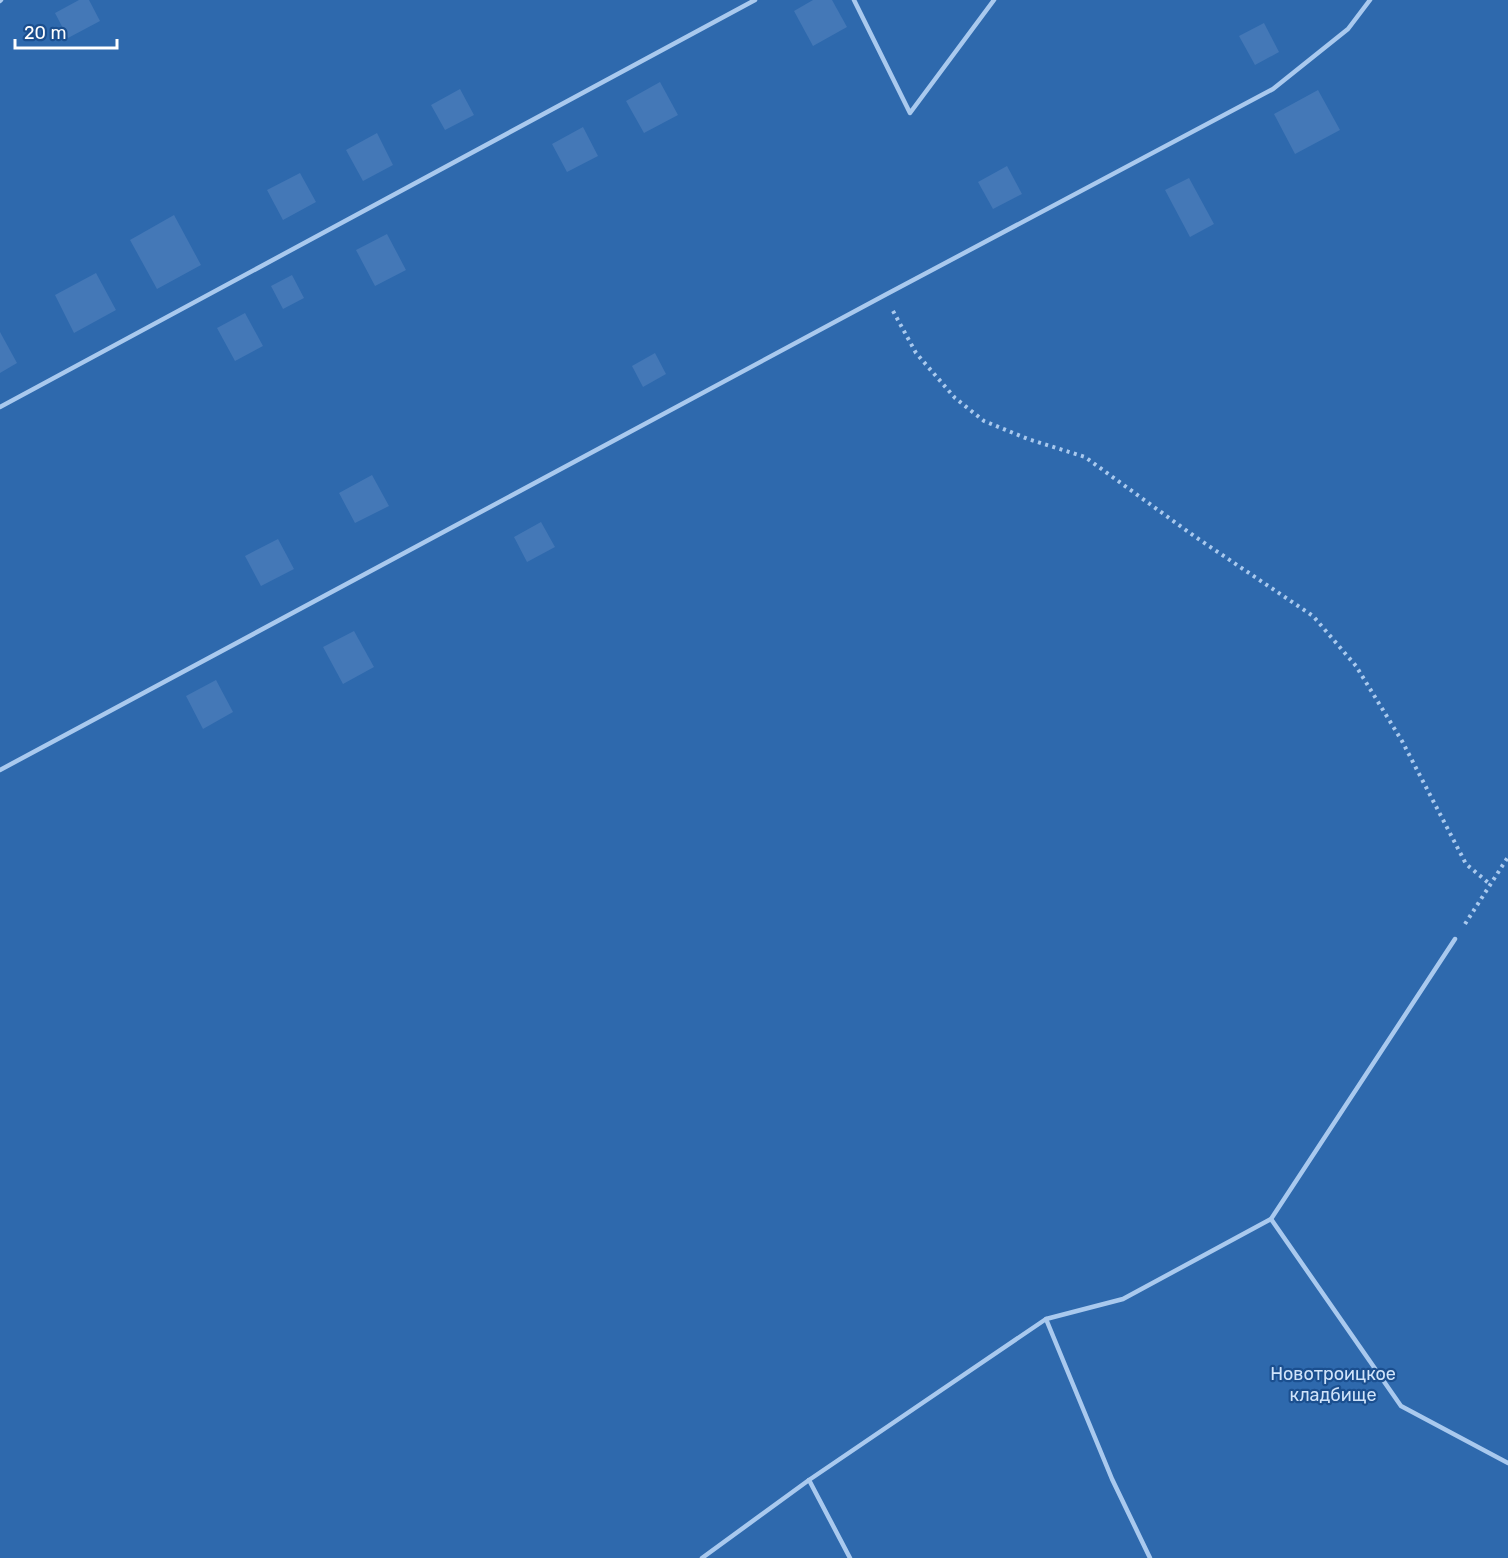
<svg xmlns="http://www.w3.org/2000/svg" width="1508" height="1558" font-family="Rubik,sans-serif">
<style>
.green{fill:#2e69ad}
.building{fill:#4478b7}
.lines{fill:none;stroke-linecap:round;stroke-linejoin:round}
.path{stroke:#a9c9ee;stroke-width:4;stroke-dasharray:3 4.5;stroke-linecap:butt}
.lane{stroke:#a9c9ee;stroke-width:4.5}
.labels{text-anchor:middle;stroke-width:4.5;stroke-linejoin:round;paint-order:stroke}
.park-label{font-size:18px;fill:#cfe3fa;stroke:#1b4f8f}
</style>
<rect width="100%" height="100%" fill="#1b4f8f"/>
<rect class="green" x="0" y="0" width="1508" height="1558"/>
<g class="building">
<path d="M79,0H89L100,21L68,38L55,13Z"/>
<path d="M813,0H832L847,27L813,46L794,11Z"/>
<path d="M1264,23L1279,52L1255,65L1239,36Z"/>
<path d="M660,82L678,115L644,133L626,101Z"/>
<path d="M460,89L474,115L445,130L431,105Z"/>
<path d="M1318,90L1340,130L1295,154L1274,114Z"/>
<path d="M583,127L598,156L567,172L552,144Z"/>
<path d="M377,133L393,165L363,181L346,150Z"/>
<path d="M1007,166L1022,194L993,209L978,182Z"/>
<path d="M300,173L316,202L283,220L267,190Z"/>
<path d="M1189,178L1214,224L1190,237L1165,190Z"/>
<path d="M174,215L201,265L157,289L130,240Z"/>
<path d="M387,234L406,270L375,286L356,250Z"/>
<path d="M96,273L116,310L74,333L55,295Z"/>
<path d="M292,275L304,298L283,309L271,286Z"/>
<path d="M245,313L263,346L235,361L217,328Z"/>
<path d="M0,332L17,363L0,373Z"/>
<path d="M655,353L666,374L643,387L632,366Z"/>
<path d="M372,475L389,506L355,523L339,493Z"/>
<path d="M541,522L555,547L527,562L514,537Z"/>
<path d="M278,539L294,569L261,586L245,556Z"/>
<path d="M354,631L374,667L343,684L323,647Z"/>
<path d="M216,680L233,712L203,729L186,696Z"/>
</g>
<g class="lines">
<g class="path">
<path d="M893,311L916,353L955,398L984,421L1028,439L1085,457L1194,536L1313,616L1356,666L1402,741L1466,864L1491,885"/>
<path d="M1465,924L1508,857"/>
</g>
<g class="lane">
<path d="M854,0L910,113L994,0"/>
<path d="M0,1L1,0"/>
<path d="M0,407L755,0"/>
<path d="M0,770L885,295L1273,89L1348,29L1370,0"/>
<path d="M1271,1219L1401,1406L1508,1463"/>
<path d="M1046,1319L1112,1479L1150,1558"/>
<path d="M809,1480L850,1558"/>
<path d="M702,1558L809,1480L1046,1319L1123,1299L1271,1219L1455,939"/>
</g>
</g>
<g class="labels">
<g class="park-label">
<text x="1333" y="1380">Новотроицкое<tspan x="1333" dy="21">кладбище</tspan></text>
</g>
</g>
<path d="M15 39v9h102v-9" fill="none" stroke="#ffffff" stroke-width="3"/>
<text x="24" y="39" font-size="18" fill="#ffffff" stroke="#1b4f8f" stroke-width="4.5" paint-order="stroke">20 m</text>
</svg>
